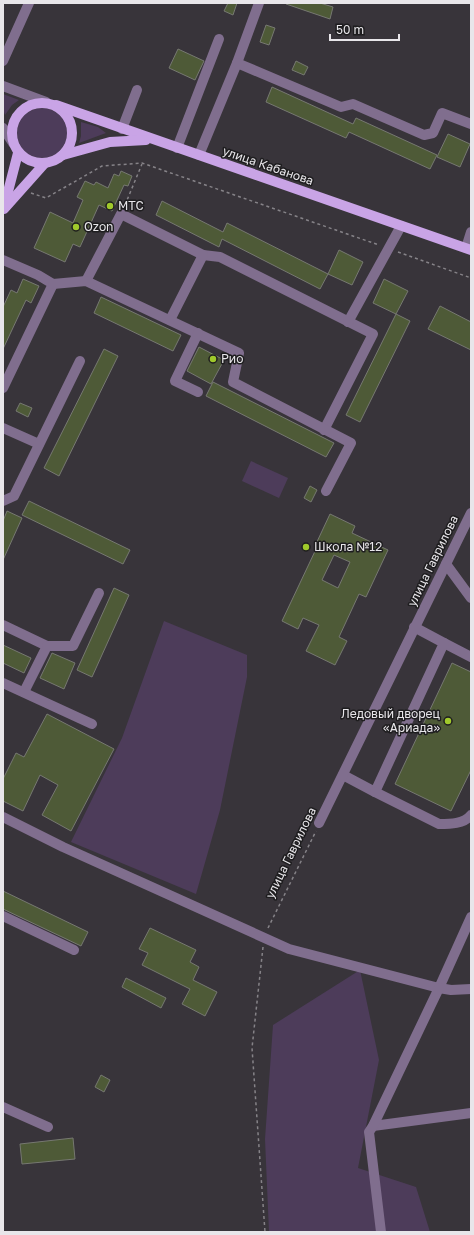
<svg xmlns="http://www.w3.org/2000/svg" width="474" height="1235" font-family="'Golos Text',sans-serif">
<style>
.green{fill:#4d3c5a}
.building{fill:#4e5a37;stroke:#767871;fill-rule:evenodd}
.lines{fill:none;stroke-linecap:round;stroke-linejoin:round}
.path{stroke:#868388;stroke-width:1.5;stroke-dasharray:3 3;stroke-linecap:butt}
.minor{stroke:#806e8e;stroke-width:10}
.major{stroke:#c9a4e6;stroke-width:10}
.poi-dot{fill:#a0c92b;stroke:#1e1d1f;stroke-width:1.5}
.labels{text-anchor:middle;stroke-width:3;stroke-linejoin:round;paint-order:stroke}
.street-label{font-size:12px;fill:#e8e6ea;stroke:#1e1d1f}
.poi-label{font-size:12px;fill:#e8e6ea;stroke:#1e1d1f;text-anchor:start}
</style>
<rect width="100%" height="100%" fill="#38343a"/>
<g class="green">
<path d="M3,94L19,100L12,105L5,115L3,109Z"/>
<circle cx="42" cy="133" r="25"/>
<path d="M81,122L98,127L106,133L79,143L81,136Z"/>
<path d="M251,461L288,478L279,498L242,481Z"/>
<path d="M164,621L247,655V677L220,810L196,894L71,842L122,738Z"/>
<path d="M360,970L379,1060L358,1168L416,1187L430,1232H269L265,1139L273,1025Z"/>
</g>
<g class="building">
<path d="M228,3H237L233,15L224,11Z"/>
<path d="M287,3H320L333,7L330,19L286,4Z"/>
<path d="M266,25L275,28L269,45L260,42Z"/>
<path d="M178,49L204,61L195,80L169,68Z"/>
<path d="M296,61L308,67L304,75L292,70Z"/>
<path d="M272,87L353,124L356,118L437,155L430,169L349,132L346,138L266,102Z"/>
<path d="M448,134L470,144L460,167L437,157Z"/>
<path d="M121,171L132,176L128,186L124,185L112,211L99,205L80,247L73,244L65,262L34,248L50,212L73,223L83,200L77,197L85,181L94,185L96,182L108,188L114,174L119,176Z"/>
<path d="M162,201L223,232L227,223L328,274L320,289L222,239L219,247L156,215Z"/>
<path d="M339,250L363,262L352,285L328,274Z"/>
<path d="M23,279L39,286L31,303L26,300L3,349V307L11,290L17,293Z"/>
<path d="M384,279L408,291L396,314L373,303Z"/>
<path d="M101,297L181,335L173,351L94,313Z"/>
<path d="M440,306L471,322V350L428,329Z"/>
<path d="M396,314L410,321L360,422L346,415Z"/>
<path d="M199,347L224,360L211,384L187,371Z"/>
<path d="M104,349L118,356L59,476L44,468Z"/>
<path d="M213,382L334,443L326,457L206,396Z"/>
<path d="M20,403L32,408L28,417L16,411Z"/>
<path d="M310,486L317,490L311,502L304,498Z"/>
<path d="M29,501L130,550L123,564L22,515Z"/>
<path d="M7,511L22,518L3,560V521Z"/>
<path d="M330,514L355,526L352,533L388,550L366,597L359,594L339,637L347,641L335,665L306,651L319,625L303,618L298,629L282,621L317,547L315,546ZM334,555L350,562L338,588L322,580Z"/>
<path d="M114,588L129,595L92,677L77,670Z"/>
<path d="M3,645L31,658L24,673L3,663Z"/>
<path d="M52,653L75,663L64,689L40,678Z"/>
<path d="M452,663L471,672V770L451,811L395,784Z"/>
<path d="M47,714L114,749L71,831L42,815L58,785L40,775L23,811L3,801V779L16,753L24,757Z"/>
<path d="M3,891L88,932L81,946L3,909Z"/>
<path d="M150,928L196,950L190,962L199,967L193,980L217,992L205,1016L182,1004L190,989L142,965L148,953L139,949Z"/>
<path d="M126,978L166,998L161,1008L122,987Z"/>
<path d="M101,1075L110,1080L104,1092L95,1087Z"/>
<path d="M73,1138L75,1159L22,1164L20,1144Z"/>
</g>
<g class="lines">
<g class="path">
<path d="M31,193L46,198L102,166L142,163L379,245"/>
<path d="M125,205L142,164"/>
<path d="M398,252L471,278"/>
<path d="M268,928L316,831"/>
<path d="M263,947L252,1048L265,1232"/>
</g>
<g class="minor">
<path d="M3,61L29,3"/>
<path d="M237,63L259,3"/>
<path d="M3,86L46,102"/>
<path d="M3,128L13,143"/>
<path d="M122,129L137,90"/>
<path d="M177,148L219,39"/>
<path d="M199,155L237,63L341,107L353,104L424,135L433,133L442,113L471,124"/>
<path d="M466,248L471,232"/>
<path d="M203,255L220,257L373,334L324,430"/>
<path d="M3,260L38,275L53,284L3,388"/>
<path d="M86,281L121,214L203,255L170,320"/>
<path d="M53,284L86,281L239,353L233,382L351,443L326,491"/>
<path d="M348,322L401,226"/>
<path d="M198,333L175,381L198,392"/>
<path d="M3,428L39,444"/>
<path d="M3,501L14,496L80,361"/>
<path d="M446,564L471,598"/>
<path d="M3,625L47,646L24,692"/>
<path d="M444,643L471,657"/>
<path d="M47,646H73L99,593"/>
<path d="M3,683L92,724"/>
<path d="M343,775L375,792L444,643L414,627"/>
<path d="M375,792L439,824C450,824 464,824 471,815"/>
<path d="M3,817L63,847L289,949L439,988L471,917"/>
<path d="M319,823L471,513"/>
<path d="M3,916L74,950"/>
<path d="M3,1107L48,1127"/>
<path d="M373,1126L471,1113"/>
<path d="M381,1232L369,1132L373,1126L439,988L451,990L471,989"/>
</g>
<g class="major">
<circle cx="42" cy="133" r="30"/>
<path d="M56,105L471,250"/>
<path d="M63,155L110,142L146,140"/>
<path d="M4,207L18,153"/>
<path d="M4,209L45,163"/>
</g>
</g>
<g class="poi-dot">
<circle cx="110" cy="206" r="4"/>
<circle cx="76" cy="227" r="4"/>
<circle cx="213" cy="359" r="4"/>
<circle cx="306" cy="547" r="4"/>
<circle cx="448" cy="721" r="4"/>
</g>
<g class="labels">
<g class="street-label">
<text transform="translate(268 166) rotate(19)" y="4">улица Кабанова</text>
<text transform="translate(433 561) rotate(-64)" y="4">улица Гаврилова</text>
<text transform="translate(291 853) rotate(-64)" y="4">улица Гаврилова</text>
</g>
<g class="poi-label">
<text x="118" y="210">МТС</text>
<text x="84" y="231">Ozon</text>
<text x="221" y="363">Рио</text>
<text x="314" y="551">Школа №12</text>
<text x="440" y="718" text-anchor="end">Ледовый дворец<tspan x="440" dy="14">«Ариада»</tspan></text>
</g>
</g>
<rect width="474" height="1235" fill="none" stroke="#e8e6ea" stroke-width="8"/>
<path d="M330 34v6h69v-6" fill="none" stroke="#e8e6ea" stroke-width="2"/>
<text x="336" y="34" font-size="12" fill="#e8e6ea" stroke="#1e1d1f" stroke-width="3" paint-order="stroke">50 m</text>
</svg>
